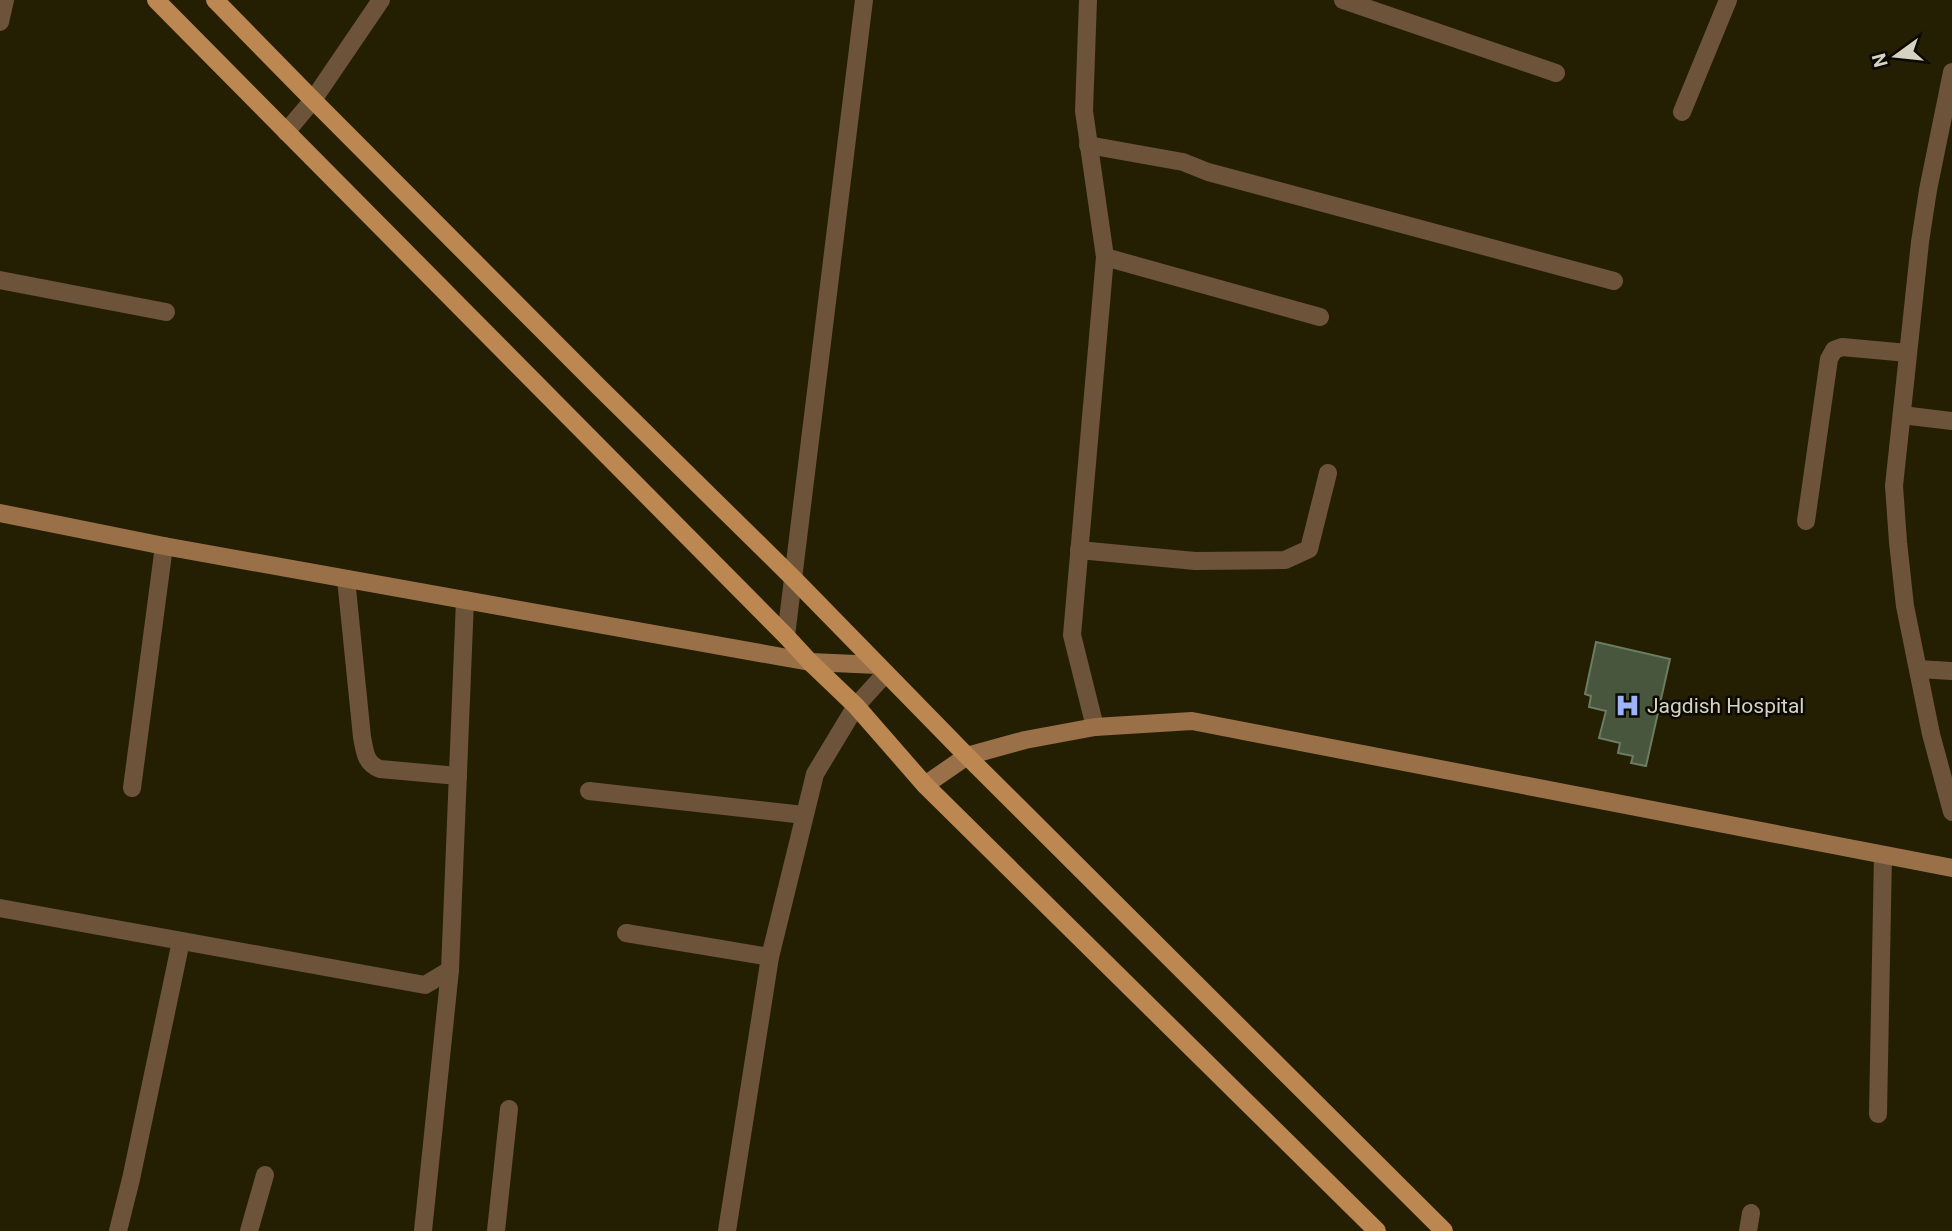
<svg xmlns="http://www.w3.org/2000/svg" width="1952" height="1231" font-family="Roboto,sans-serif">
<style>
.building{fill:#47563d;stroke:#6b7c61;stroke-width:2}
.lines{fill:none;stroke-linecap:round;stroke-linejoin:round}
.lane{stroke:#6d533a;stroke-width:18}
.street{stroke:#6d533a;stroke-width:18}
.secondary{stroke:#9a7048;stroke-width:18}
.primary{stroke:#bc8751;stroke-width:18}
.labels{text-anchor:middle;stroke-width:5;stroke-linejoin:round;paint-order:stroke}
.poi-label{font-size:21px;fill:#d5d2c2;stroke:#0b0901;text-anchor:start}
</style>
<rect width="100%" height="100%" fill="#241f03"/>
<path class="building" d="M1596,642L1670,659L1646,766L1631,763L1633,756L1618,753L1620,743L1599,738L1606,711L1589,707L1591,696L1585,694Z"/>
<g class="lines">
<g class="lane">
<path d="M0,22L5,0"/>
<path d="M1878,1114L1883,855"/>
<path d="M1748,1231L1751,1213"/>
</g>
<g class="street">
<path d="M1088,0L1084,111L1105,257L1072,635L1095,727"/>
<path d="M1343,0L1556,73"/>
<path d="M1952,72L1928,190L1920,242L1894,486L1898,542L1905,606L1931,734L1952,812"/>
<path d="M1682,112L1728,0"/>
<path d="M286,132L313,100L381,0"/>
<path d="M1088,145L1183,162L1208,172L1614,281"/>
<path d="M1105,257L1320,317"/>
<path d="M0,280L166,312"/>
<path d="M1902,415L1952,421"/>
<path d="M1806,521L1829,359L1834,350L1842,347L1908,353"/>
<path d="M1079,550L1195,561L1285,560L1309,549L1328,473"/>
<path d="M346,579L362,737C365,752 365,763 380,769L458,776"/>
<path d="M786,636L864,0"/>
<path d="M1918,669L1952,671"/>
<path d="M132,788L164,546"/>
<path d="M589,791L804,815"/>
<path d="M0,908L425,985L450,970L465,600"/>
<path d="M626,933L770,957"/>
<path d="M118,1231L131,1179L181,941"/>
<path d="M249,1231L265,1175"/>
<path d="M423,1231L450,970"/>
<path d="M496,1231L509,1109"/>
<path d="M727,1231L770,957L815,774L856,706L886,673"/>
</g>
<g class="secondary">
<path d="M0,513L164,546L810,662L878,665"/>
<path d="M925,785L967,756L1025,740L1095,727L1192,721L1952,868"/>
</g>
<g class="primary">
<path d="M156,0L786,636L810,662L856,706L925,785L1377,1231"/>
<path d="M215,0L313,100L599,387L793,578L967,756L1444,1231"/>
</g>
</g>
<defs>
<symbol id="hospital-bare" viewBox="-9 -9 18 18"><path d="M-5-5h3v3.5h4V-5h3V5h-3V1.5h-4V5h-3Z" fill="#9db4fd" stroke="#0b0901" stroke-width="2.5" paint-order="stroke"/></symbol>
</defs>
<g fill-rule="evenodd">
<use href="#hospital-bare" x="1610" y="688" width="35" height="35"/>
</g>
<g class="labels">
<g class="poi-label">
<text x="1647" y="713">Jagdish Hospital</text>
</g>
</g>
<g transform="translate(1896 56) rotate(255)" stroke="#0b0901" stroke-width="5" paint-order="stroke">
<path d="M0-5L12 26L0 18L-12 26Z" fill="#d5d2c2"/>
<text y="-10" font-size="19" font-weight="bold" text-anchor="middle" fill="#d5d2c2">N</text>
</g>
</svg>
